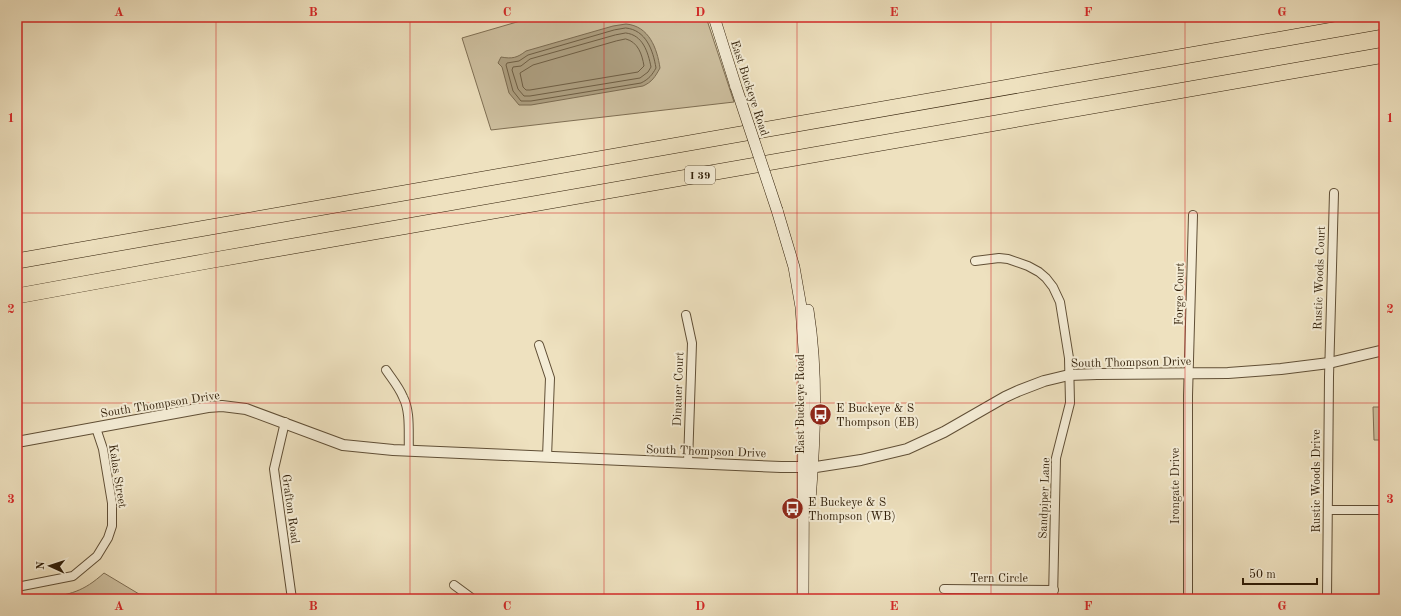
<svg xmlns="http://www.w3.org/2000/svg" width="1401" height="616" font-family="'Old Standard TT',serif">
<style>
.green{fill:#cec0a0;stroke:#7f6f54}
.water{fill:#ad9f81;stroke:#7b6b51}
.lines{fill:none;stroke-linecap:round;stroke-linejoin:round}
.shore{stroke:#6e5e44;stroke-width:1}
.minor-casing{stroke:#604f36;stroke-width:10}
.tertiary-casing{stroke:#604f36;stroke-width:12}
.secondary-casing{stroke:#301e08;stroke-width:12}
.motorway-casing{stroke:#301e08;stroke-width:16}
.minor{stroke:#f4ecd5;stroke-width:8}
.tertiary{stroke:#f4ecd5;stroke-width:10}
.secondary{stroke:#f4ecd5;stroke-width:11}
.motorway{stroke:#eee1bf;stroke-width:15}
.secondary-bridge-casing{stroke:#301e08;stroke-width:12;stroke-linecap:butt}
.secondary-bridge{stroke:#f4ecd5;stroke-width:11}
.grid{fill:none;stroke:#d62828;stroke-width:1;stroke-opacity:0.55}
.labels{text-anchor:middle;stroke-width:4;stroke-linejoin:round;paint-order:stroke}
.shield{fill:#f4ecd5;stroke:#6b5c46;stroke-width:1}
.shield-label{font-size:11px;font-weight:bold;fill:#301e08}
.street-label{font-size:12px;fill:#301e08;stroke:#f4ecd5}
.poi-label{font-size:12px;fill:#301e08;stroke:#f4ecd5;text-anchor:start}
.neatline{fill:none;stroke:#d62828;stroke-width:1.5}
.grid-label{font-size:13px;text-anchor:middle;font-weight:bold;fill:#d62828}
</style>
<rect width="100%" height="100%" fill="#eee1bf"/>
<filter id="stains"><feTurbulence type="fractalNoise" baseFrequency=".005" numOctaves="4"/><feColorMatrix values="0 0 0 0 .2 0 0 0 0 .09 0 0 0 0 .02 0 0 0 .5 -.17"/></filter>
<radialGradient id="worn" r=".72"><stop offset=".6" stop-color="#630" stop-opacity="0"/><stop offset="1" stop-color="#630" stop-opacity=".3"/></radialGradient>
<g class="green">
<path d="M534,17H706L734,102L491,130L462,38Z"/>
<path d="M1373,407H1384V440H1374Z"/>
<path d="M104,573L139,594L195,597V599H43C71,594 83,592 104,573Z"/>
</g>
<path class="water" d="M626,24C649,26 657,48 660,68C655,77 652,82 643,86L531,105H519L509,93L502,67L498,63L501,57C512,59 517,58 526,51L613,26Z"/>
<g class="lines">
<g class="shore">
<path d="M626,28C646,30 653,50 656,68C652,75 649,79 641,83L531,101H521L513,91L506,65L507,63L519,61L528,55L614,30Z"/>
<path d="M626,33C643,35 648,52 651,67L648,72L640,78L530,96H524L518,89L512,70L513,67L521,66L530,59L615,35Z"/>
<path d="M626,39C638,42 642,54 644,66L638,72L530,90H526L523,87L520,73L533,65L616,41Z"/>
</g>
<defs>
<g id="minor">
<path d="M975,261L999,258L1008,259L1028,266L1039,272L1046,278L1053,287L1060,302L1069,358L1070,403L1056,458L1053,599"/>
<path d="M686,315L692,343L688,463"/>
<path d="M539,345L550,378L547,457"/>
<path d="M386,370C392,379 399,387 403,397C411,412 408,434 409,451"/>
<path d="M285,422L274,469L292,599"/>
<path d="M1328,510H1384"/>
<path d="M454,585L473,599"/>
<path d="M17,587L73,576L97,556L108,538L112,526V503L103,449L96,428"/>
<path d="M944,589L1054,590"/>
<path d="M1188,599V396L1193,215"/>
<path d="M1327,599L1329,377L1334,193"/>
</g>
<path id="tertiary" d="M17,442L208,407L222,406L246,409L343,445L393,450L781,467H816L861,460L907,449L944,432L1005,397L1018,391L1044,381L1069,375L1097,374L1228,373L1281,369L1329,363L1384,350"/>
<g id="secondary">
<path d="M714,17L736,87"/>
<path d="M777,210L794,267L801,307L804,349L803,599"/>
<path d="M808,310C818,373 815,437 810,500"/>
</g>
<g id="motorway">
<path d="M17,261L1384,21"/>
<path d="M17,296L208,261L1384,55"/>
</g>
</defs>
<use href="#minor" class="minor-casing"/>
<use href="#tertiary" class="tertiary-casing"/>
<use href="#secondary" class="secondary-casing"/>
<use href="#motorway" class="motorway-casing"/>
<use href="#minor" class="minor"/>
<use href="#tertiary" class="tertiary"/>
<use href="#secondary" class="secondary"/>
<use href="#motorway" class="motorway"/>
<defs>
<path id="secondary-bridge" d="M736,87L777,210"/>
</defs>
<use href="#secondary-bridge" class="secondary-bridge-casing"/>
<use href="#secondary-bridge" class="secondary-bridge"/>
</g>
<path class="grid" d="M216,17V599M410,17V599M604,17V599M797,17V599M991,17V599M1185,17V599M17,213H1384M17,403H1384"/>
<defs>
<symbol id="bus-disc" viewBox="-11 -11 22 22"><circle r="9.5" fill="#8f2418" stroke="#f4ecd5"/><path d="M-5-6H5V4H4V6H2V4H-2V6H-4V4H-5ZM-3.5-4V0h7V-4ZM-3.5 1.2v1.5H-2V1.2ZM2 1.2v1.5H3.5V1.2Z" fill="#fff"/></symbol>
</defs>
<g fill-rule="evenodd">
<use href="#bus-disc" x="808" y="402" width="25" height="25"/>
<use href="#bus-disc" x="780" y="496" width="25" height="25"/>
</g>
<g class="labels">
<rect class="shield" x="685" y="166" width="30" height="18" rx="3"/>
<g class="shield-label">
<text x="700" y="179">I 39</text>
</g>
<g class="street-label">
<text transform="translate(750 88) rotate(72)" y="4">East Buckeye Road</text>
<text transform="translate(1319 278) rotate(-88)" y="4">Rustic Woods Court</text>
<text transform="translate(1179 294) rotate(-89)" y="4">Forge Court</text>
<text transform="translate(1131 362) rotate(-1)" y="4">South Thompson Drive</text>
<text transform="translate(678 389) rotate(-88)" y="4">Dinauer Court</text>
<text transform="translate(160 404) rotate(-9)" y="4">South Thompson Drive</text>
<text transform="translate(800 404) rotate(-90)" y="4">East Buckeye Road</text>
<text transform="translate(706 451) rotate(2)" y="4">South Thompson Drive</text>
<text transform="translate(118 476) rotate(81)" y="4">Kalas Street</text>
<text transform="translate(1316 481) rotate(-90)" y="4">Rustic Woods Drive</text>
<text transform="translate(1175 486) rotate(-90)" y="4">Irongate Drive</text>
<text transform="translate(1044 498) rotate(-88)" y="4">Sandpiper Lane</text>
<text transform="translate(291 509) rotate(82)" y="4">Grafton Road</text>
<text x="999" y="582">Tern Circle</text>
</g>
<g class="poi-label">
<text x="836" y="412">E Buckeye &amp; S<tspan x="836" dy="14">Thompson (EB)</tspan></text>
<text x="808" y="506">E Buckeye &amp; S<tspan x="808" dy="14">Thompson (WB)</tspan></text>
</g>
</g>
<rect width="1401" height="616" fill="none" stroke="#eee1bf" stroke-width="44"/>
<g transform="translate(50 566) rotate(273)" stroke="#f4ecd5" stroke-width="3" paint-order="stroke">
<path d="M0-3L7 15L0 10L-7 15Z" fill="#301e08"/>
<text y="-6" font-size="11" font-weight="bold" text-anchor="middle" fill="#301e08">N</text>
</g>
<path d="M1243 578v6h74v-6" fill="none" stroke="#301e08" stroke-width="2"/>
<text x="1249" y="578" font-size="12" fill="#301e08" stroke="#f4ecd5" stroke-width="3" paint-order="stroke">50 m</text>
<rect x="22" y="22" width="1357" height="572" class="neatline"/>
<g class="grid-label">
<text x="119" y="16">A</text>
<text x="313" y="16">B</text>
<text x="507" y="16">C</text>
<text x="700" y="16">D</text>
<text x="894" y="16">E</text>
<text x="1088" y="16">F</text>
<text x="1282" y="16">G</text>
<text x="11" y="122">1</text>
<text x="1390" y="122">1</text>
<text x="11" y="313">2</text>
<text x="1390" y="313">2</text>
<text x="11" y="503">3</text>
<text x="1390" y="503">3</text>
<text x="119" y="610">A</text>
<text x="313" y="610">B</text>
<text x="507" y="610">C</text>
<text x="700" y="610">D</text>
<text x="894" y="610">E</text>
<text x="1088" y="610">F</text>
<text x="1282" y="610">G</text>
</g>
<rect width="100%" height="100%" filter="url(#stains)"/>
<rect width="100%" height="100%" fill="url(#worn)"/>
</svg>
